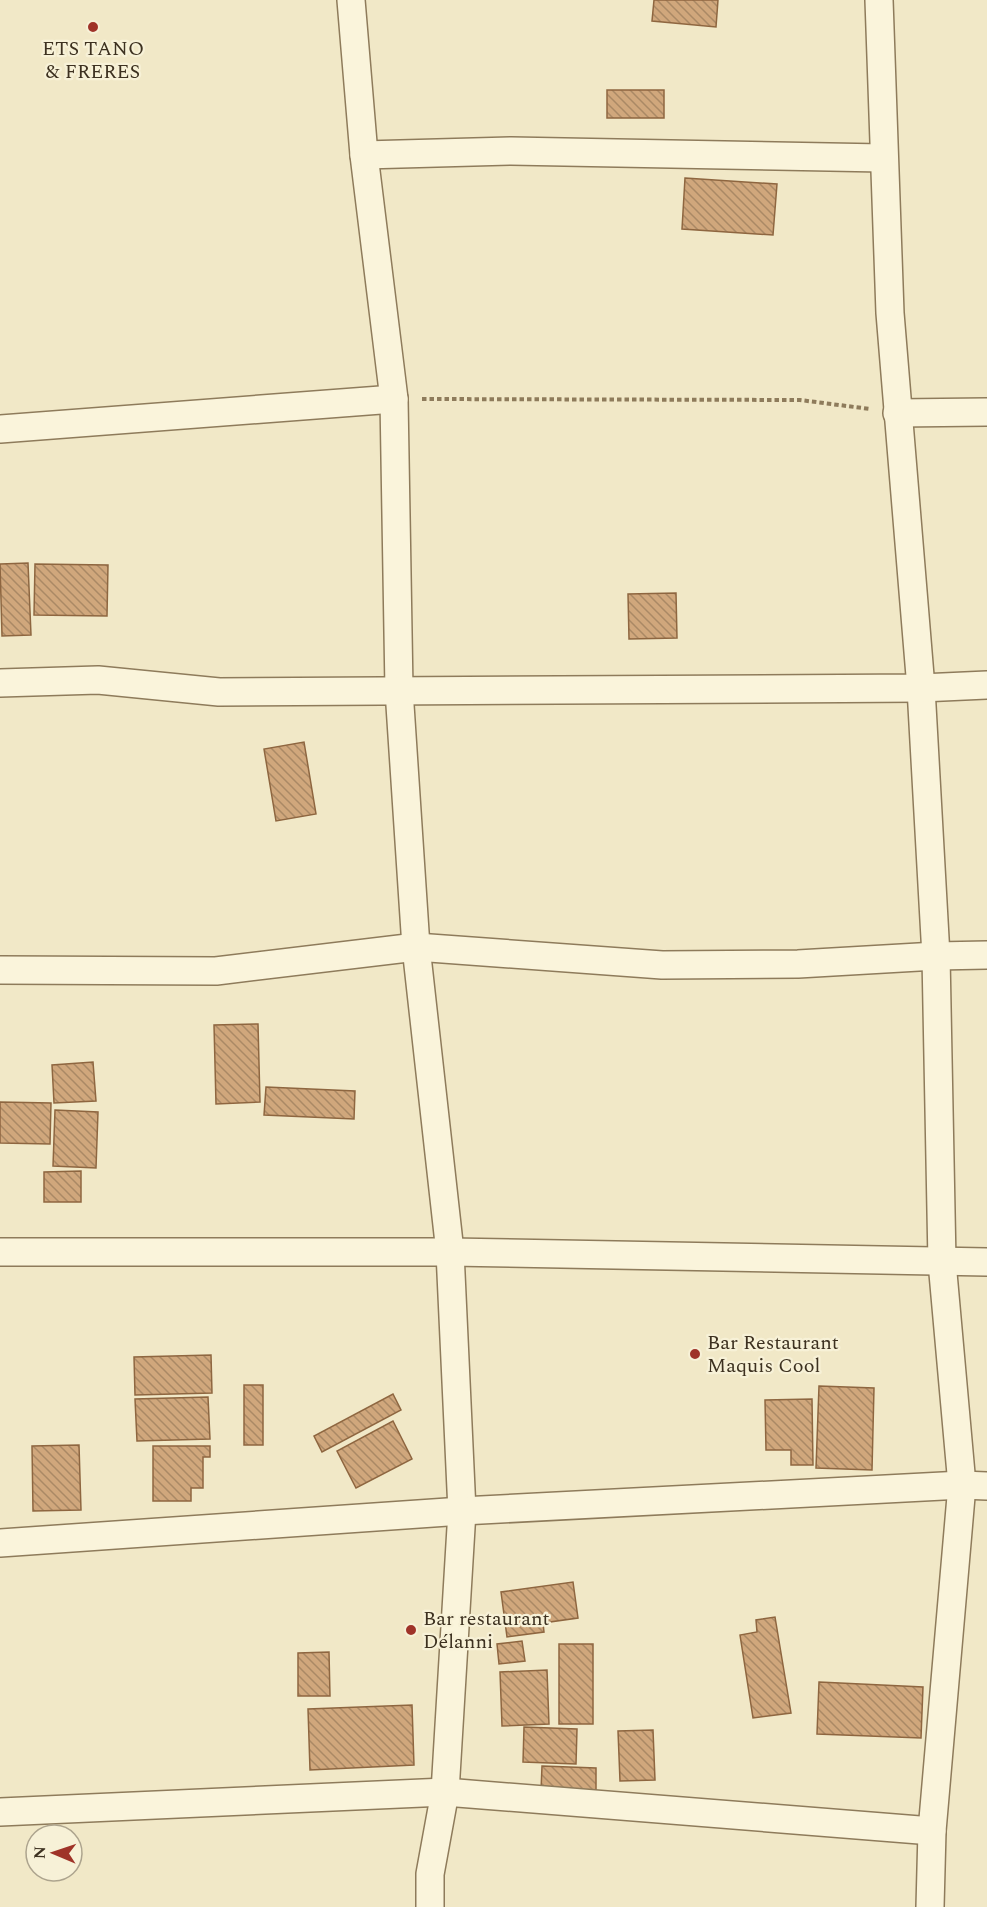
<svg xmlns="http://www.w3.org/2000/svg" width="987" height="1907" font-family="Spectral,serif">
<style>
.building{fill:url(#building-back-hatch);stroke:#8e6640;stroke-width:1.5}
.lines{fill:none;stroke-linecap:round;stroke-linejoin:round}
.minor-casing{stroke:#8e7b5b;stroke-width:30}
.path{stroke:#8e7b5b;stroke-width:4;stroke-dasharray:4.5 3;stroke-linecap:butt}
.minor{stroke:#faf4db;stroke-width:27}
.poi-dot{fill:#9f3328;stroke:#f7f1d7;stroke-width:2}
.labels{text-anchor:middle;stroke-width:4.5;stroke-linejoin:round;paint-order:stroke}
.poi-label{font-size:20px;fill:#3d3120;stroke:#f7f1d7;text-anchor:start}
</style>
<defs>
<pattern id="building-back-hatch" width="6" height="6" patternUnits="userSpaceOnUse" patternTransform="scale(1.5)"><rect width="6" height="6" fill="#d0a77c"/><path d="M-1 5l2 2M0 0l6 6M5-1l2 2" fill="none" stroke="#aa8965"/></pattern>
</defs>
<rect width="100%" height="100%" fill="#f1e8c7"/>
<g class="building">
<path d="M654,0H718L716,27L652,21Z"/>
<rect x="607" y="90" width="57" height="28"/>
<path d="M685,178L777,184L773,235L682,229Z"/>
<path d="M28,563L31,635L2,636L0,564Z"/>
<path d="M35,564L108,565L107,616L34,615Z"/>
<path d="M676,593L677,638L629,639L628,594Z"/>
<path d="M304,742L316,814L276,821L264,749Z"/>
<path d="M258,1024L260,1102L216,1104L214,1025Z"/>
<path d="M93,1062L96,1101L54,1103L52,1065Z"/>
<path d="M266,1087L355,1091L354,1119L264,1115Z"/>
<path d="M0,1102L51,1103L50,1144L0,1143Z"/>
<path d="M55,1110L98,1112L96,1168L53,1166Z"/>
<path d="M81,1171V1202H44V1172Z"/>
<path d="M211,1355L212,1393L135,1395L134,1357Z"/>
<rect x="244" y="1385" width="19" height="60"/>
<path d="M819,1386L874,1388L872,1470L816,1468Z"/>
<path d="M393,1394L401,1410L322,1452L314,1436Z"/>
<path d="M208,1397L210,1439L137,1441L135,1399Z"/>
<path d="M812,1399L813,1465H791V1450H766L765,1400Z"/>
<path d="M393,1421L412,1459L356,1488L337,1451Z"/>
<path d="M79,1445L81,1510L33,1511L32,1446Z"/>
<path d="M153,1446H210V1457H203V1488H191V1501H153Z"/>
<path d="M573,1582L578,1618L543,1623L544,1632L507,1637L501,1592Z"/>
<path d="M775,1617L791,1713L753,1718L740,1635L757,1632L756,1620Z"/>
<path d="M522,1641L525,1661L499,1664L497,1644Z"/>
<rect x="559" y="1644" width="34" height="80"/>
<path d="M329,1652L330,1696H298V1653Z"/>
<path d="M547,1670L549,1724L502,1726L500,1672Z"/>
<path d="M819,1682L923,1687L921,1738L817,1734Z"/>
<path d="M412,1705L414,1765L310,1770L308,1709Z"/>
<path d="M524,1727L577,1729L576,1764L523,1762Z"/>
<path d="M653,1730L655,1780L620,1781L618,1731Z"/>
<path d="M542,1766L596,1768V1792L541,1791Z"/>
</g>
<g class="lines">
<defs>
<g id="minor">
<path d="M351,0L364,155L394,399L399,690L416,947L450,1252L462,1511L445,1792L430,1874V1907"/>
<path d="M879,0L890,313L921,688L936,956L942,1262L962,1485L932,1831L930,1907"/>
<path d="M364,155L511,151L883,158"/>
<path d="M897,413L987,412"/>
<path d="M0,429L394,399"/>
<path d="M0,683L98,680L219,692L921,688L987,685"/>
<path d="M0,970L216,971L416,947L662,965L798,964L936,956L987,955"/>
<path d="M0,1252H450L987,1262"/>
<path d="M0,1543L462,1511L962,1485L987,1486"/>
<path d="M0,1812L445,1792L932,1831"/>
</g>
</defs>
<use href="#minor" class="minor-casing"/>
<path class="path" d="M422,399L800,400L870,409"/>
<use href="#minor" class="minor"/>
</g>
<g class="poi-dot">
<circle cx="93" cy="27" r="6"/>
<circle cx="695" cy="1354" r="6"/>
<circle cx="411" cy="1630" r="6"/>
</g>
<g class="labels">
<g class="poi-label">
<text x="93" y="55" text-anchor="middle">ETS TANO<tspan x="93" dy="23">&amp; FRERES</tspan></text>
<text x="707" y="1349">Bar Restaurant<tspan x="707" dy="23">Maquis Cool</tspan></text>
<text x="423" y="1625">Bar restaurant<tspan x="423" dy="23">Délanni</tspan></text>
</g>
</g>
<g transform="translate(54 1853) rotate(272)"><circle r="28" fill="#f7f1d7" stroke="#ada48e" stroke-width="1.5"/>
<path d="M0-4.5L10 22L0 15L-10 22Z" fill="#9f3328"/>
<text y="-9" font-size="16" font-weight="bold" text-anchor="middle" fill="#3d3120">N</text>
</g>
</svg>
